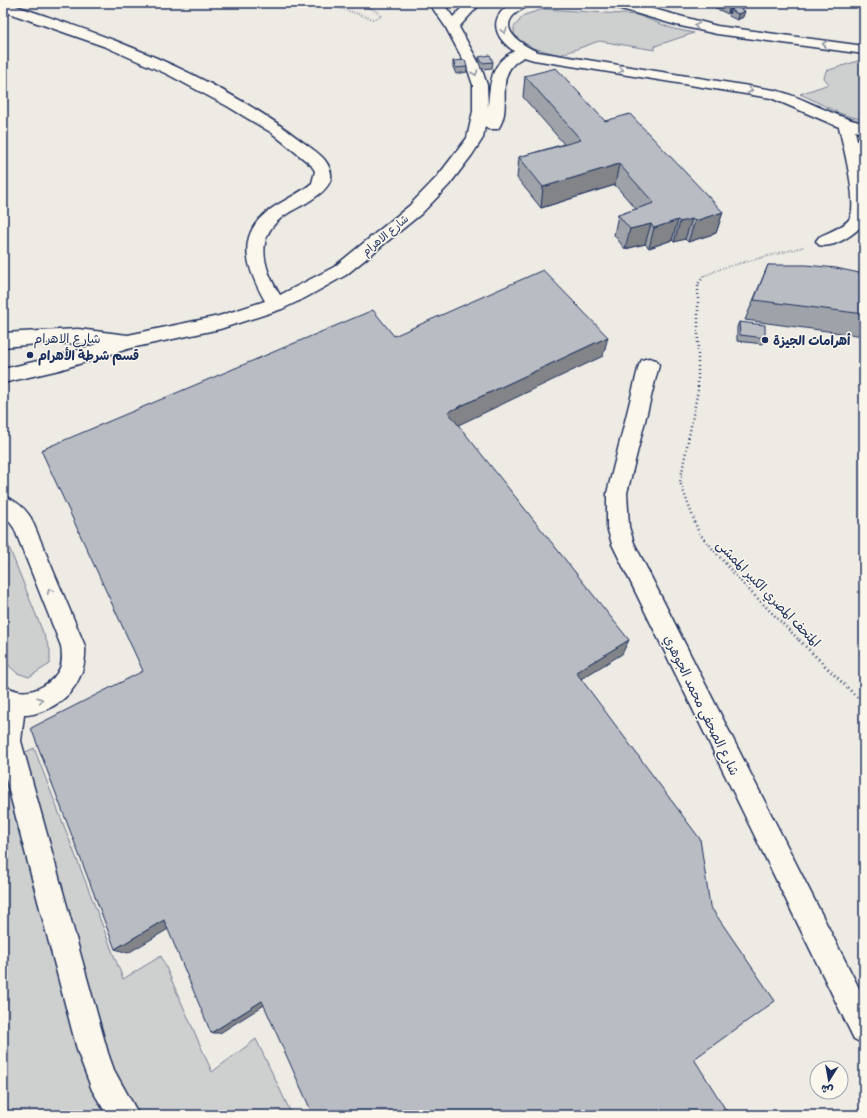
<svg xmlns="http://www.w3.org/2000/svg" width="867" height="1118" font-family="'Patrick Hand','Playpen Sans Arabic',sans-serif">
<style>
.green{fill:#cecfcf;stroke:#747f96}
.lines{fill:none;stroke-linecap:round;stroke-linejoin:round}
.minor-casing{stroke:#1b2f5e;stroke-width:3}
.path-far2{stroke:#1b2f5e;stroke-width:2;stroke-dasharray:0.5 2;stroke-linecap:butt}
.path-far1{stroke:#1b2f5e;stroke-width:2.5;stroke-dasharray:1 3;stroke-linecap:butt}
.path{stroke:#1b2f5e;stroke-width:3;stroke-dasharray:1 3.5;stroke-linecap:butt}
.minor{fill:#fbf7ec;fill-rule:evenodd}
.wall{fill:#9fa2a8;stroke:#1b2f5e}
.shaded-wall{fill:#828488;stroke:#1b2f5e}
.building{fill:#b9bcc3;stroke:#1b2f5e}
.oneway{stroke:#8b93a5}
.poi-dot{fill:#1b2f5e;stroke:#fbf7ec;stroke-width:1.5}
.labels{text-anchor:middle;stroke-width:3;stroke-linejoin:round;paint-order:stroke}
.far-street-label{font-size:11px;fill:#1b2f5e;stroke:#fbf7ec}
.street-label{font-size:13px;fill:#1b2f5e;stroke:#fbf7ec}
.poi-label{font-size:13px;font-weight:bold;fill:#1b2f5e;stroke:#fbf7ec;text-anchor:start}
</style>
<rect width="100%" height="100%" fill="#eeebe4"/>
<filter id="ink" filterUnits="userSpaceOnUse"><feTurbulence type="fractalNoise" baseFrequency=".025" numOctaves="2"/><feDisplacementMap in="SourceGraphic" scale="8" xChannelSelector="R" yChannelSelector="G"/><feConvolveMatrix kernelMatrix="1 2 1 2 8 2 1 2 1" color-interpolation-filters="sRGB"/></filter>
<g filter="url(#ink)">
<g class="green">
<path d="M544,9L637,15L674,29L694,33L655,46V50L599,41L560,55L533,48L518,39L514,33V27L524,15Z"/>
<path d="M864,59V119C839,117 822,103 800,94L829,84L824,78L826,71Z"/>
<path d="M3,532L50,650V664L29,677L17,673L3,660Z"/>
<path d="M34,748L123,979L161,956L212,1072L256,1039L292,1115H3V763Z"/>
</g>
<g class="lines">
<defs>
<g id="minor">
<path d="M3,3H8C44,16 81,27 116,41C179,66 247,99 300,140C308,146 318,152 324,159C328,164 332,172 331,178C329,188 319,195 311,200C301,207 289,211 280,219C254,240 265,271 280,295L334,267L409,206L437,177L467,138L473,111V85L467,67L445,26L429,3H443L453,17L466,3H481L459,27L481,67L487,85L488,108C490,84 490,63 514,51C499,41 488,24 504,9C507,6 510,4 515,3C520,2 526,3 531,3C527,8 520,9 515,14C497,30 524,46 538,52L774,90C805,97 832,117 864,123V133L855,131L864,171V223C855,234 834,249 819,245L816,241L819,237C828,232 845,227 850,218C858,202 843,145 839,127L771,98L534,60L524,57C490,74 515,105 498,129H488L485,126L483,138L472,155L449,185L421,214L346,275L305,298L282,309L220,329L131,348L59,370L3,383V369L59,356L97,344L48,343L3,347V333L78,329L128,335L219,316L265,301C247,269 234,235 271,209C284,200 299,194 312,183L315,171L311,165L272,133L227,106L167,74L106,47L3,11Z"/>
<path d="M609,3H631L717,26L864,46V54L717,34L676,25L611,6Z"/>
<path d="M649,358L656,360L659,365L627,493L629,527L634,543L864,998V1044L854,1039L612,544L607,527V493L639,365L642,360Z"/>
<path d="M3,496C15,500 24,507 31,518L85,646C87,674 72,699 45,710C38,713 31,715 24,715L21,741L108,1053L114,1070L139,1115H107L92,1090L78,1053L3,768V686C8,687 13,690 18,691C35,694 53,683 60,668C63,661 62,653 61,646L14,528L9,521L3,517Z"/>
</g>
</defs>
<use href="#minor" class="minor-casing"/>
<g class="path-far2">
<path d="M325,3L373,19L381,17L380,14L363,3"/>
<path d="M702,277L722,268L803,247"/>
</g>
<path class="path-far1" d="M704,276L698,284V390L680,482L699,533L744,585L800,641"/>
<path class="path" d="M799,640L864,704"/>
<use href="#minor" class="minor"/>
</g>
<g class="wall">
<path d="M716,3H726L731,10L743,17L737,20L729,16L730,12L728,14L715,8Z"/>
<path d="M479,57L493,62L492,68L481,69L479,62Z"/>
<path d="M453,61L467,67V72L456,74L453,67Z"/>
<path d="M525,76L605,121L723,212L716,233L688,242L685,239L674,242L672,240L649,248L645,244L625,249L614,235L618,215L636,209L615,185L541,208L517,178L519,157L564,144L523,97Z"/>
<path d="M768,265L864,274V336L745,320Z"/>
<path d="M739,322L765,338L763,344L737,341V327Z"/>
</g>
<g class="shaded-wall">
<path d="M732,6L731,11L730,10V12L728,14L729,8Z"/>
<path d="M745,11L743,17L737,20L738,14Z"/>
<path d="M619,164L615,185L541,208L543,187Z"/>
<path d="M723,212L716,233L688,242L695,221Z"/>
<path d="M692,219L685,239L674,242L680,222Z"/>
<path d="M678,220L672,240L649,248L654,228Z"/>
<path d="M651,224L645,244L625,249L630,229Z"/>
<path d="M608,337L603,356L448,430V412Z"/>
<path d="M629,640L622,654L571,685L576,672Z"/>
<path d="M164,920L175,925L128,953L115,949Z"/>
<path d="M262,1001L269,1002L220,1033H211Z"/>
</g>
<g class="building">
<path d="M717,3H726L732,6L729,8Z"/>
<path d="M736,7L745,11L738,14L730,10Z"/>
<path d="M490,55L493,62L482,63L479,57Z"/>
<path d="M465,60L467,67L456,68L453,61Z"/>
<path d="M556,68L605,121L630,114L723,212L695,221L692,219L680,222L678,220L654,228L651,224L630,229L618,215L654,203L619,164L543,187L519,157L581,140L525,76Z"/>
<path d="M768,265H806L836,268L864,274V314L754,300Z"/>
<path d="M543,270L608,337L448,412L629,640L576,672L700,839L710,906L775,1001L694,1059L729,1115H313L262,1001L211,1033L164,920L115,949L31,728L143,671L41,450L373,310L394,336Z"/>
<path d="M739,322L765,325V338L740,335Z"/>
</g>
<defs><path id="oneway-chevron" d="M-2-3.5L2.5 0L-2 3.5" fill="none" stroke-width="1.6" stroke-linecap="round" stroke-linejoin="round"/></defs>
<g class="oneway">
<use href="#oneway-chevron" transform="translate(697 26) rotate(-167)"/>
<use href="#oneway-chevron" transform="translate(504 31) rotate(76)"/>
<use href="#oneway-chevron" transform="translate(825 44) rotate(-172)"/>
<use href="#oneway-chevron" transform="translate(621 70) rotate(9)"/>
<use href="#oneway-chevron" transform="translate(475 73) rotate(71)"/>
<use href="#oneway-chevron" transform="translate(750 90) rotate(8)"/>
<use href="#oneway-chevron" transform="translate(50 591) rotate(-113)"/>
<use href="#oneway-chevron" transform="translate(40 700) rotate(-19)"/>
</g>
</g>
<g class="poi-dot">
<circle cx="765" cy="340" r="4"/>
<circle cx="30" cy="355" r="4"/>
</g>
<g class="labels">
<g class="far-street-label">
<text transform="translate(385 235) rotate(-40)" y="4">شارع الاهرام</text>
</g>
<g class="street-label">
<text x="67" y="343">شارع الاهرام</text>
<text transform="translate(769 593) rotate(46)" y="5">المتحف المصري الكبير الممشى</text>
<text transform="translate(702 705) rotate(64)" y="5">شارع الصحفي محمد الجوهري</text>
</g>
<g class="poi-label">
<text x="773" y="345">أهرامات الجيزة</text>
<text x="38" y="360">قسم شرطة الأهرام</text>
</g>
</g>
<rect width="867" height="1118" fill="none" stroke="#fbf7ec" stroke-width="16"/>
<rect x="8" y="8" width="851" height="1102" fill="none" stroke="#1b2f5e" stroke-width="1.5" filter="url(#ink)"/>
<g transform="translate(829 1080) rotate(191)"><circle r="19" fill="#fbf7ec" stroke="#a1a7b3"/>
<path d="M0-3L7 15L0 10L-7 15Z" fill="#1b2f5e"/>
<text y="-6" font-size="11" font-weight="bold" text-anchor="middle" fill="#1b2f5e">ش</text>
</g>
</svg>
